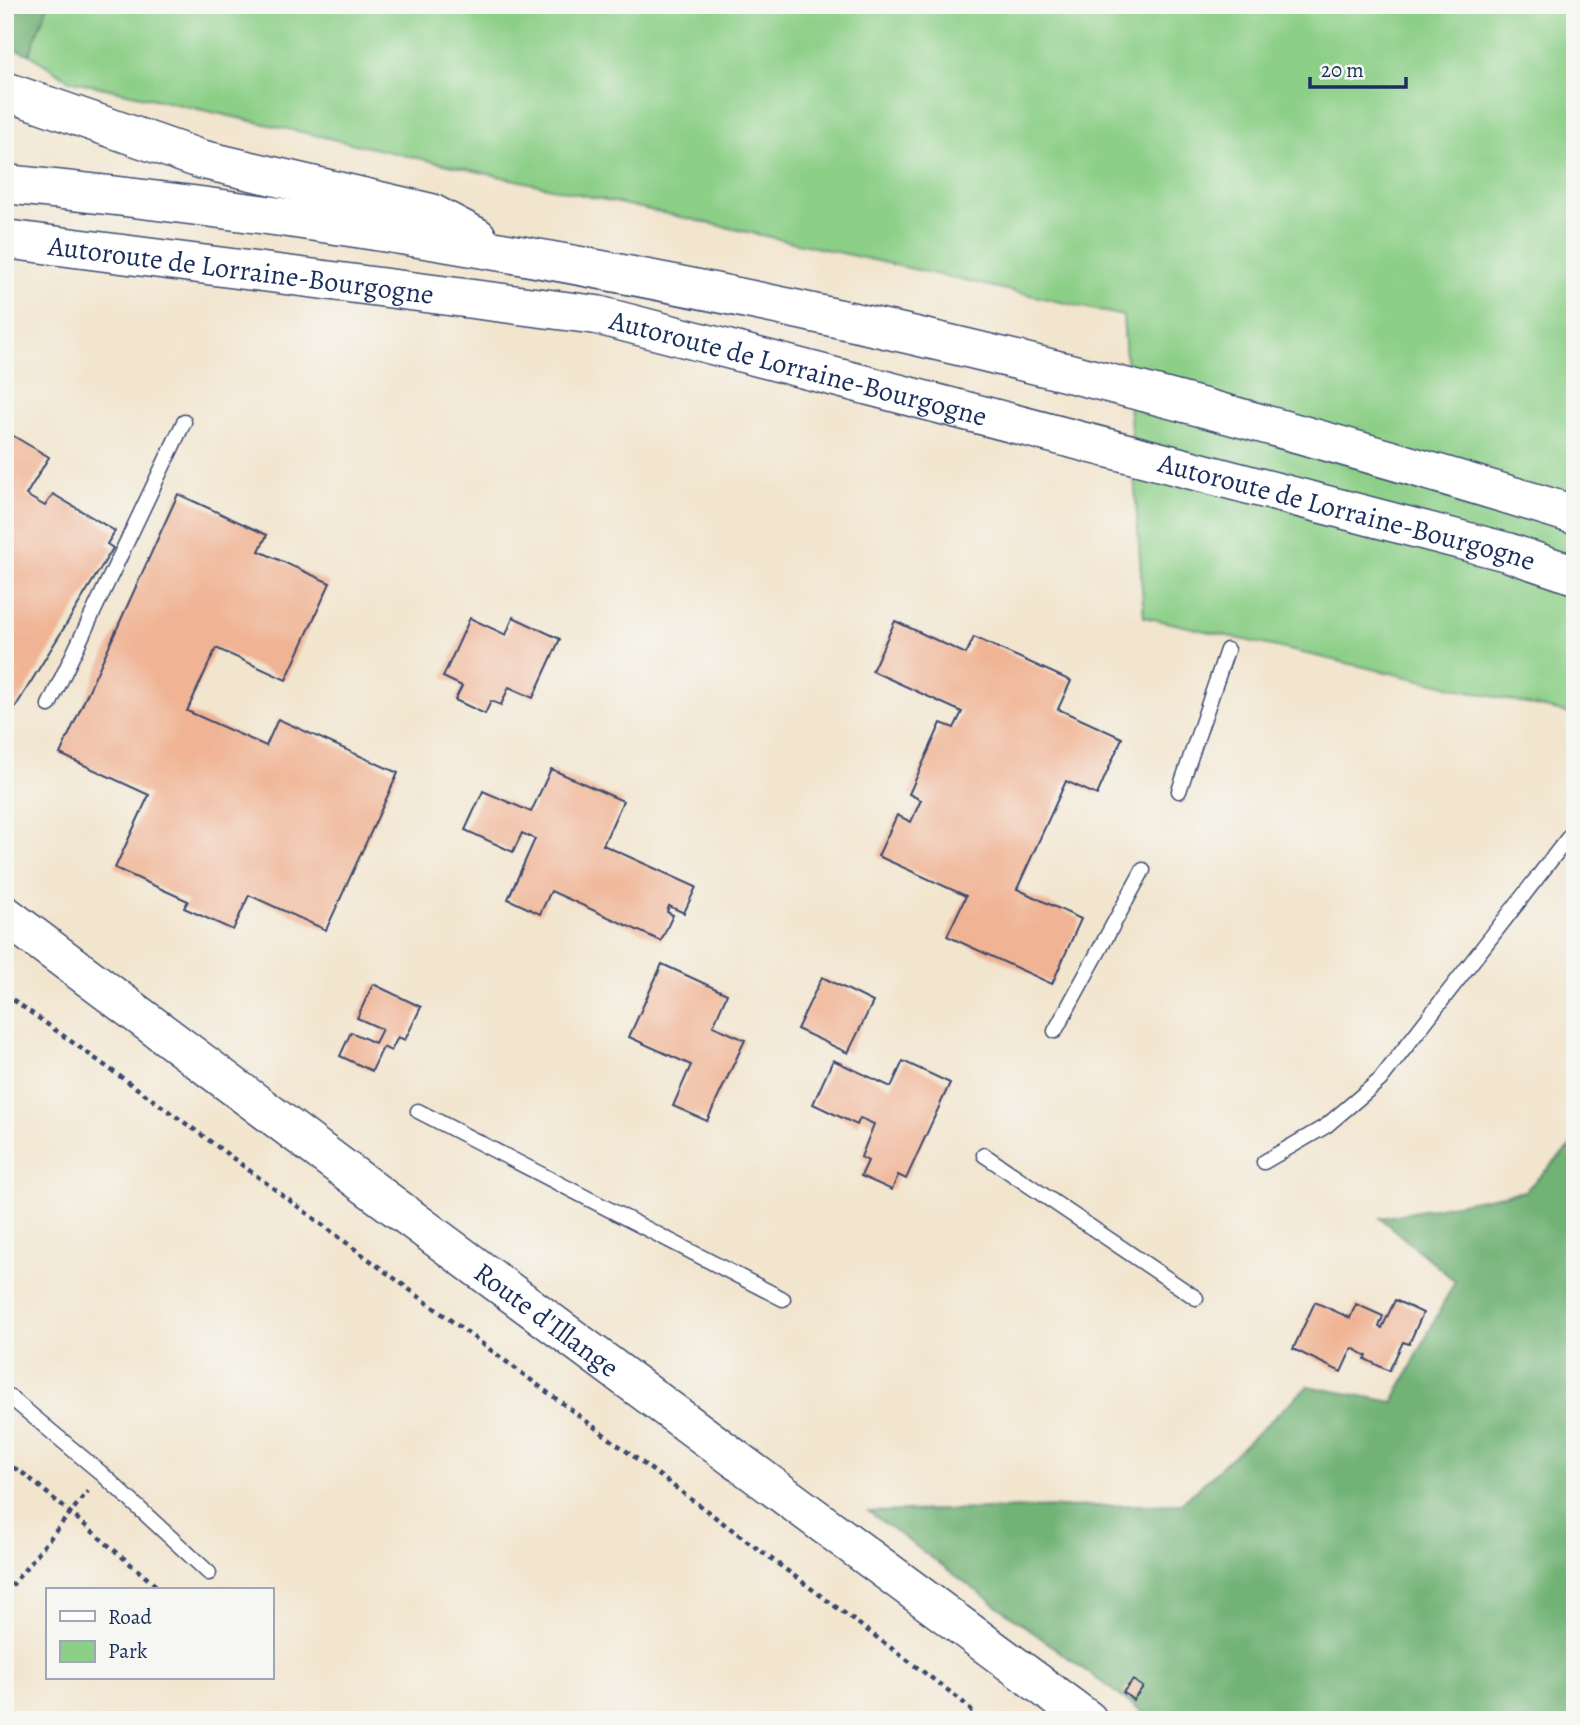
<svg xmlns="http://www.w3.org/2000/svg" width="1580" height="1725" font-family="Alegreya,serif">
<style>
.green{fill:#8ccf87;stroke:#547f72;stroke-width:2}
.forest{fill:#71b274;stroke:#467069;stroke-width:2}
.building{fill:#f0b494}
.lines{fill:none;stroke-linecap:round;stroke-linejoin:round}
.service-casing{stroke:#3b4a6f;stroke-width:17}
.secondary-casing{stroke:#3b4a6f;stroke-width:41}
.motorway-casing{stroke:#3b4a6f;stroke-width:41}
.path{stroke:#3b4a6f;stroke-width:4.5;stroke-dasharray:5 5;stroke-linecap:butt}
.service{stroke:#fff;stroke-width:14}
.secondary{stroke:#fff;stroke-width:38}
.motorway{stroke:#fff;stroke-width:38}
.labels{text-anchor:middle;stroke-width:7;stroke-linejoin:round;paint-order:stroke}
.street-label{font-size:28px;fill:#1b2f5e;stroke:#f6f6f2}
</style>
<rect width="100%" height="100%" fill="#f6f6f2"/>
<filter id="ink" filterUnits="userSpaceOnUse"><feTurbulence type="fractalNoise" baseFrequency=".0143" numOctaves="2"/><feDisplacementMap in="SourceGraphic" scale="14" xChannelSelector="R" yChannelSelector="G"/><feConvolveMatrix kernelMatrix="1 2 1 2 8 2 1 2 1" color-interpolation-filters="sRGB"/></filter>
<filter id="wash" filterUnits="userSpaceOnUse"><feTurbulence type="fractalNoise" baseFrequency=".00686" numOctaves="4" result="noise"/><feDisplacementMap in="SourceGraphic" scale="28" xChannelSelector="R" yChannelSelector="G"/><feGaussianBlur stdDeviation="1.57" result="paint"/><feColorMatrix in="noise" values="0 0 0 0 0 0 0 0 0 0 0 0 0 0 0 0 0 1.4 0 .05"/><feComposite in="paint" operator="in"/></filter>
<g filter="url(#wash)">
<rect width="100%" height="100%" fill="#f2e5ce"/>
<path class="green" d="M48,5H1575V715L1144,617L1123,316L69,80L29,54Z"/>
<g class="forest">
<path d="M5,5H48L29,54L5,46Z"/>
<path d="M1575,1142V1720H1153L869,1512L1181,1504L1308,1386L1393,1402L1455,1281L1380,1218L1525,1191Z"/>
</g>
<g id="blocks">
<g class="building">
<path d="M5,431L49,457L26,495L45,506L53,494L115,531L107,544L113,548L5,724Z"/>
<path d="M178,494L267,535L259,551L330,583L286,680L216,648L187,711L266,746L278,719L398,773L326,930L249,895L233,930L184,908L188,901L115,868L149,795L60,754Z"/>
<path d="M513,617L560,639L533,698L509,687L501,705L491,701L485,714L455,700L462,686L443,677L470,618L506,635Z"/>
<path d="M895,621L966,654L974,637L1071,681L1058,709L1122,738L1097,795L1066,781L1017,889L1081,919L1052,984L947,936L966,896L878,856L897,815L911,822L921,800L909,794L941,723L954,728L962,712L872,671Z"/>
<path d="M551,769L623,801L603,845L696,887L684,913L669,906L667,912L673,915L661,941L551,891L540,914L508,899L535,839L522,833L513,852L465,830L483,791L531,812Z"/>
<path d="M662,964L727,994L713,1026L745,1040L707,1121L673,1106L691,1065L629,1037Z"/>
<path d="M822,977L873,1002L848,1053L797,1029Z"/>
<path d="M373,984L421,1007L405,1040L398,1037L391,1051L383,1047L372,1071L340,1056L351,1032L375,1043L382,1029L357,1018Z"/>
<path d="M833,1060L891,1087L903,1061L950,1083L906,1179L898,1175L892,1190L861,1176L868,1161L861,1157L874,1124L860,1118L857,1125L813,1104Z"/>
<path d="M1395,1300L1423,1313L1409,1344L1403,1342L1389,1371L1365,1359L1367,1356L1352,1348L1341,1372L1293,1349L1315,1302L1350,1318L1356,1304L1383,1316L1379,1327L1382,1328Z"/>
<path d="M1133,1680L1143,1687L1133,1700L1123,1692Z"/>
</g>
</g>
</g>
<g filter="url(#ink)">
<use href="#blocks" fill-opacity="0" stroke="#3b4a6f" stroke-width="2"/>
<g class="lines">
<defs>
<g id="service">
<path d="M49,705L184,422"/>
<path d="M1179,791L1227,650"/>
<path d="M1055,1031L1143,870"/>
<path d="M418,1111L783,1299"/>
<path d="M984,1155L1196,1298"/>
<path d="M1264,1162L1326,1126L1380,1080L1575,829"/>
<path d="M5,1393L101,1473L209,1573"/>
</g>
<g id="secondary">
<path id="s1" d="M5,915L360,1181L1088,1720"/>
</g>
<g id="motorway">
<path d="M5,91L200,159L431,213L477,237"/>
<path d="M5,184C538,236 1064,357 1575,515"/>
<path id="s2" d="M5,239L597,315L1507,552L1575,575"/>
</g>
</defs>
<use href="#service" class="service-casing"/>
<use href="#secondary" class="secondary-casing"/>
<use href="#motorway" class="motorway-casing"/>
<g class="path">
<path d="M5,994L195,1130L961,1700L980,1720"/>
<path d="M5,1462L27,1476L161,1590"/>
<path d="M5,1594L88,1491"/>
</g>
<use href="#service" class="service"/>
<use href="#secondary" class="secondary"/>
<use href="#motorway" class="motorway"/>
</g>
</g>
<g class="labels">
<g class="street-label">
<text dy="10" stroke="none"><textPath href="#s2" startOffset="238">Autoroute de Lorraine-Bourgogne</textPath></text>
<text dy="10" stroke="none"><textPath href="#s2" startOffset="805">Autoroute de Lorraine-Bourgogne</textPath></text>
<text dy="10" stroke="none"><textPath href="#s2" startOffset="1372">Autoroute de Lorraine-Bourgogne</textPath></text>
<text dy="10" stroke="none"><textPath href="#s1" startOffset="676">Route d'Illange</textPath></text>
</g>
</g>
<rect width="1580" height="1725" fill="none" stroke="#f6f6f2" stroke-width="28"/>
<rect x="46" y="1588" width="228" height="91" fill="#f6f6f2" stroke="#9ea6b7" stroke-width="2"/>
<rect x="60" y="1611" width="35" height="10" fill="#ffffff" stroke="#9ea6b7" stroke-width="2"/>
<text x="108" y="1624" font-size="21" fill="#1b2f5e">Road</text>
<rect x="60" y="1641" width="35" height="21" fill="#8ccf87" stroke="#9ea6b7" stroke-width="2"/>
<text x="108" y="1658" font-size="21" fill="#1b2f5e">Park</text>
<path d="M1310 77v10h96v-10" fill="none" stroke="#1b2f5e" stroke-width="3.5"/>
<text x="1321" y="77" font-size="21" fill="#1b2f5e" stroke="#f6f6f2" stroke-width="5" paint-order="stroke">20 m</text>
</svg>
